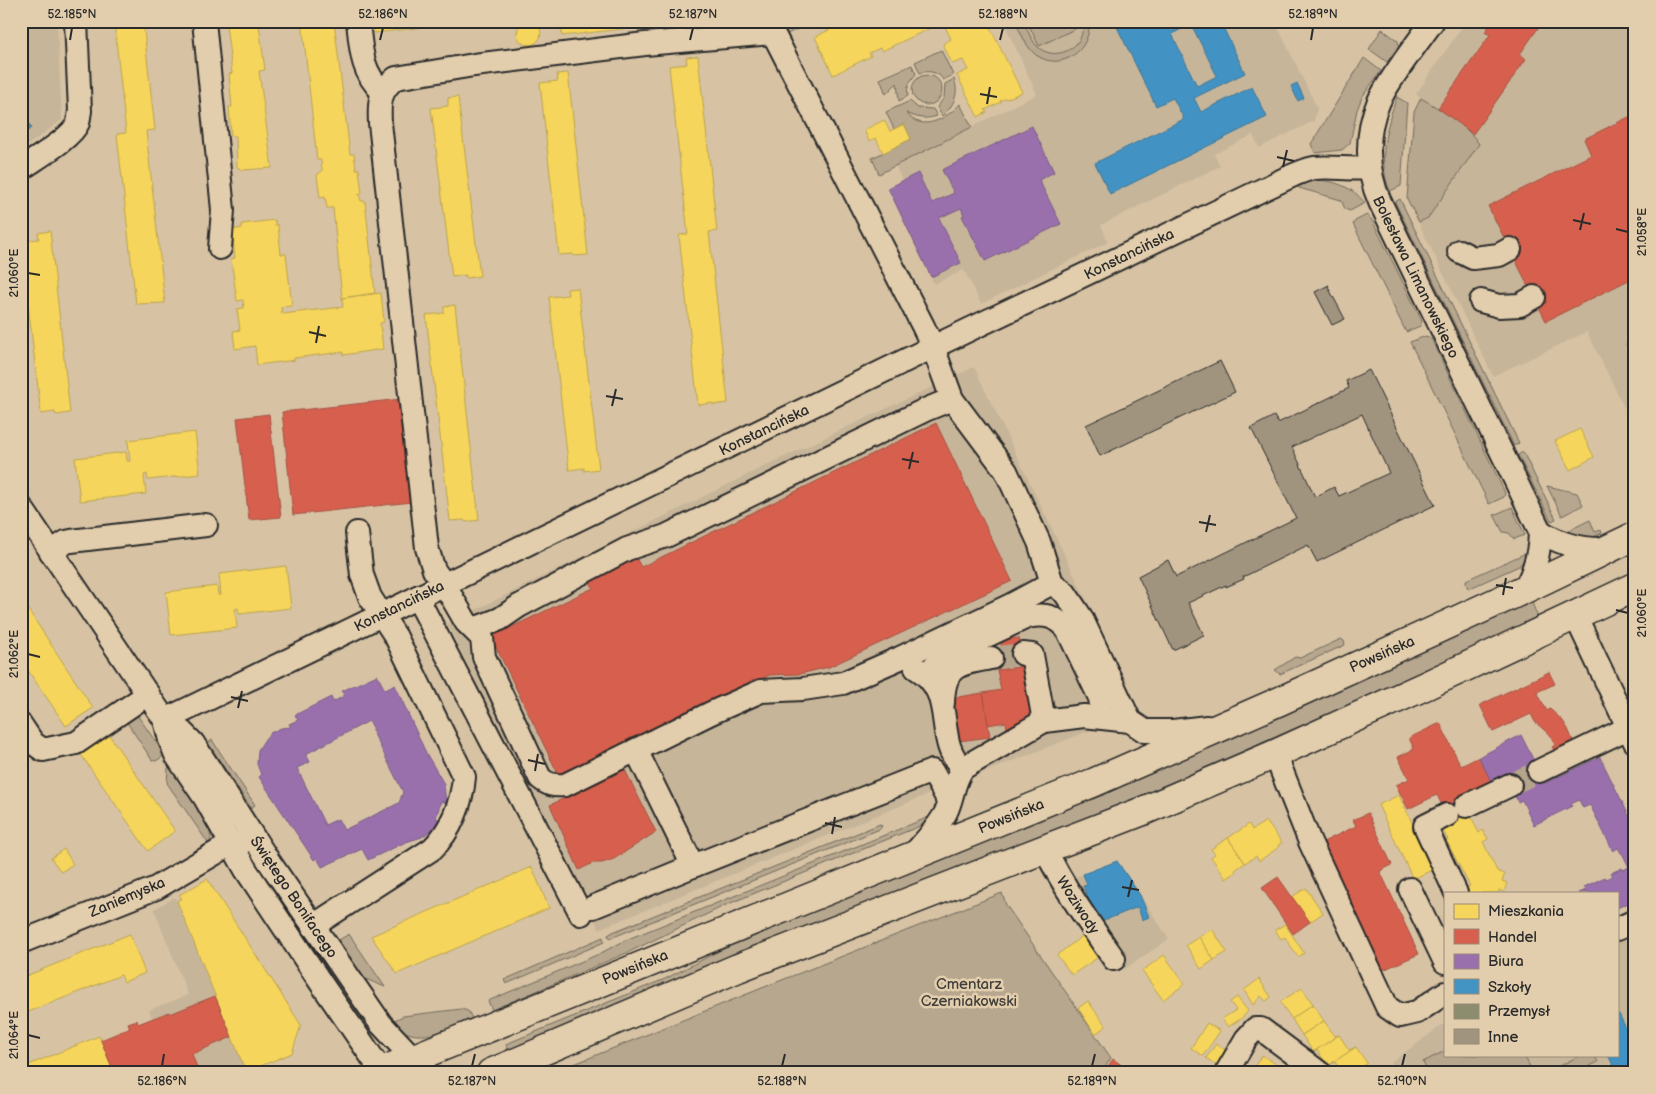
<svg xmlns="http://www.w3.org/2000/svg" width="1656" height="1094" font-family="'Balsamiq Sans',sans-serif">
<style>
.built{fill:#c7b599}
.green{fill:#b7a78e;stroke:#71695c}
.homes{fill:#f6d55c;stroke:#b9a24d}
.shops{fill:#d6604d;stroke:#a35043}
.offices{fill:#9970ab;stroke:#785b85;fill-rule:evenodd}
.schools{fill:#4393c3;stroke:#3c7495;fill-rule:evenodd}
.industry{fill:#8c8c6e;stroke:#6f6f5a}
.building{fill:#a1947f;stroke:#2b2b2b;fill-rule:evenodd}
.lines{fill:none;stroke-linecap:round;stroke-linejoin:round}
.minor-tunnel{stroke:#b5a58c;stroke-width:22;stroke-dasharray:22 11;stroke-linecap:butt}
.minor-casing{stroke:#2b2b2b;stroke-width:26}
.major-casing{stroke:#2b2b2b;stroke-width:31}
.minor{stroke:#e2cdac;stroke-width:22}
.major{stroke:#e2cdac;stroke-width:28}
.ticks{fill:none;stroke:#2b2b2b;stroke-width:2}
.labels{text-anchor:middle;stroke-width:5;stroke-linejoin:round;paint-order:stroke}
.street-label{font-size:15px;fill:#2b2b2b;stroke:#e2cdac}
.park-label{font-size:15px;fill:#403e3a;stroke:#e2cdac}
.neatline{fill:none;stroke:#2b2b2b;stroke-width:2}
.ticks-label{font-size:12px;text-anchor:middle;fill:#2b2b2b}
</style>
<rect width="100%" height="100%" fill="#d7c3a4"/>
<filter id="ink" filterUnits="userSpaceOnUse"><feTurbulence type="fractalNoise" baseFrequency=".02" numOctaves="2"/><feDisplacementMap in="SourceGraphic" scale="10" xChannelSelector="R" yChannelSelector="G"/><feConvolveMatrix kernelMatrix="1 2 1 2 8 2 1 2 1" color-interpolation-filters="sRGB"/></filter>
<g filter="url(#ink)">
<g class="built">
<path d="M21,21H57L62,120L21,150Z"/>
<path d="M1003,21H1275L1317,108L1314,121L1259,148L1253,135L1214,154L1220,166L1101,225L1108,242L981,304L964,270L934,284L888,188L902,181L895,165L1037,94Z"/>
<path d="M1466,21H1635V429L1587,332L1493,376L1407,199L1414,112L1421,98L1416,94Z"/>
<path d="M974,367L1140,711L934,792L599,929L447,624L767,465Z"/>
<path d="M1117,860L1169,939L1125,969L1066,881Z"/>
<path d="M175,897L246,1072L244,1073H114L101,1040L129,1028L128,1023L137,1020L138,1024L152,1018L149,1010L188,995L154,909Z"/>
<path d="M1635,931V1073H1385L1393,1061L1445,1023V1055H1617V939Z"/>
</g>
<g class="green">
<path d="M694,21H815L787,34L782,27L696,33Z"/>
<path d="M1015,21H1023C1028,30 1031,41 1039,48C1058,63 1088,45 1082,21H1089C1092,49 1062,73 1036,55C1026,47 1021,33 1015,21Z"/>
<path d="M1027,21H1079L1081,26L1039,46Z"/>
<path d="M1382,29L1398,41L1399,45L1387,62L1369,49Z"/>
<path d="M941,50L953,75L943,80C939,72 928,70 920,73L915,62Z"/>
<path d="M1364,58L1381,71L1362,97L1357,110L1350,143L1342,150L1315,153L1311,144Z"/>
<path d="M912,65L916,74C910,81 906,87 908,96L899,101L897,83L886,94L880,79Z"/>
<circle cx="927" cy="90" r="15"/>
<path d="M954,79C960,94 953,107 942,116L937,107L944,98L945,84Z"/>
<path d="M1397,97L1407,103L1401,186L1390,191C1377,161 1386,126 1397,97Z"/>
<path d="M1421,98C1441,110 1466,124 1479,144L1428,218L1419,222L1407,199L1414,112Z"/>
<path d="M910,101L918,108L933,109L937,116C925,120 917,118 906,113C922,133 946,119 960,104L972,127L879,174L872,158L911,139L904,124L894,129L886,112Z"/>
<path d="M1306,180C1329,179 1350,184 1365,203L1350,211L1345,209L1341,200L1299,188L1297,183Z"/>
<path d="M1400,199L1519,443L1514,446L1395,202Z"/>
<path d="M1367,215L1372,220L1422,321L1420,326L1406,332L1353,224L1355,221Z"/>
<path d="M1426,336L1431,338L1505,493L1504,497L1489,504L1410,342Z"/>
<path d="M1523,452L1556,519L1551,521L1518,455Z"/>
<path d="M1547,486L1577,493L1583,505L1562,516Z"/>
<path d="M1512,507L1525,535L1514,539L1509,533L1503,532L1494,515Z"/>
<path d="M1590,520L1595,532L1601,530L1602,533L1590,538L1563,533Z"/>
<path d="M1526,553L1525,559L1519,566L1468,589L1466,583V580Z"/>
<path d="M1531,600L1538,618L1330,713L1124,803L508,1051L506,1044L665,979L740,940L1234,738Z"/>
<path d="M1341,639L1344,641L1345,645L1280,674L1275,670L1295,657L1300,658Z"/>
<path d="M135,712L165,755L156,761L152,760L124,718Z"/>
<path d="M212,740L255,805L251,808L208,743Z"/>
<path d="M173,765C183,782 217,828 210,846L167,783L168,768Z"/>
<path d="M934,815L925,824L728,904L629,952L501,1006L492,1010L488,1001L599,954L628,939Z"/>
<path d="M880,824L882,826L880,829L611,938L608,936V935L613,932Z"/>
<path d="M1002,893L1006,905L1111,1058L1101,1073H552L772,984Z"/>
<path d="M349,934L385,987L363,978L339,943V940Z"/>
<path d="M603,937L604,942L593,947L506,984L504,980Z"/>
<path d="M461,1009L468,1011L472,1018C438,1032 422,1046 388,1023L403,1016Z"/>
<path d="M1445,1051V1055H1524L1533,1073H1428L1423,1062Z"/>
<path d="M1581,1055H1594L1598,1062L1576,1073H1545Z"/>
</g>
<g class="homes">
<path d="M114,21H143L155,130L146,131L165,303L136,304L117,134L126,133Z"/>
<path d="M238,21H271L272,23L259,25L265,70L259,71L272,168L242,170L237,167L236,136H231L229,107H232L229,74L232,73L226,24L238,23Z"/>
<path d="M302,21H334L350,154H354L356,169H359L362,194H359L361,201H365L375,293L342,298L333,208H327L325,197L320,198L317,175L322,171L321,160H317Z"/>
<path d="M373,21H441L442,25L374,33Z"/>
<path d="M561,21H629L630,28L562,36Z"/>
<path d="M847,21H987L1022,92L1007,99L1006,98L1000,101L1001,102L985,110L987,112L978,117L957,75L968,70L963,60L952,64L943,44L951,39L943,22L882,51L880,48L869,53L871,56L833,75L815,37Z"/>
<circle cx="529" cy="33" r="12"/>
<path d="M698,56L717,231L709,232L728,403L713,405V403L698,405L679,235L688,234L669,66L687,64L686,57Z"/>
<path d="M568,73L588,255L573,256V254L559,255L540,83L558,81L557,74Z"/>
<path d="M458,97L480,276L466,278V275L452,277L431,108L448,106V98Z"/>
<path d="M884,120L890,131L904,124L911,139L883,153L876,138L869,141L864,130Z"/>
<path d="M275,220V225H278L281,254H286L292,306L281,307L282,314L343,307L342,298L381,293L384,322L380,323L383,349L343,355V352L294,358L295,360L257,365L255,346L235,349L233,331L240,330L237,309L244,308L243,300L237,301L231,259L235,258L232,230L242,228V224Z"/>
<path d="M50,231L70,413L56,415L55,412L41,414L21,244V241L39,239L38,233Z"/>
<path d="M578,288L599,469L584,471V468L569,470L549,297L568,295L567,289Z"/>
<path d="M455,305L479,520L465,522L464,520L450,521L426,315L444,313V307Z"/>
<path d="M1580,429L1594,457L1570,470L1555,441Z"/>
<path d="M195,432L200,474L148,480L147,474L144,475L146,494L80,501L75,458L126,452L127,461H130L128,440Z"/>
<path d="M286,566L291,608L239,614L238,608L235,609L237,628L171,635L166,592L217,586L218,595H221L219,574Z"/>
<path d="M25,605L93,708L66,726L21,660V607Z"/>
<path d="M105,729L175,831L148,851L77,749Z"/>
<path d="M1399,795L1434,869L1413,879L1378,805Z"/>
<path d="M1469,812L1479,833L1483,830L1488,839L1483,842L1497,871L1505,874L1502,881L1507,883L1504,892L1499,890L1498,893H1466L1464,889L1470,886L1446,840H1448L1441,826Z"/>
<path d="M1266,821L1282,843L1278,845L1279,847L1259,861L1256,856L1245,863L1228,838L1249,824L1252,830Z"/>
<path d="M1228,838L1245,863L1235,870L1236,872L1226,879L1211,857L1215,854L1211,849Z"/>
<path d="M64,849L73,864L61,872L51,858Z"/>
<path d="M532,867L549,908L397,974L371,936Z"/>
<path d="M207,879L301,1025L292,1053L246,1072L177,901L182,898L179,895Z"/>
<path d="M1306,888L1323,913L1310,922L1292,897Z"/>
<path d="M1285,924L1304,953L1298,957L1285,937L1281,939L1275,930Z"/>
<path d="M1212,929L1227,952L1214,960L1199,937Z"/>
<path d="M130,934L145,973L124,982L121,975L21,1015V978Z"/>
<path d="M1085,934L1100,956L1072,975L1057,955Z"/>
<path d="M1199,937L1214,960L1201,969L1186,945Z"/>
<path d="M1164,955L1185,984L1163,1000L1142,971Z"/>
<path d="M1259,979L1271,997L1266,1001L1261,996L1253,1005L1244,990Z"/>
<path d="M1302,988L1313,1004L1292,1019L1280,1002Z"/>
<path d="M1237,997L1248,1011L1242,1018L1228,1027L1222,1019L1236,1010L1230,1002Z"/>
<path d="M1088,1001L1106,1026L1095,1034L1078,1008Z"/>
<path d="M1313,1004L1324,1021L1302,1035L1292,1019Z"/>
<path d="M1324,1021L1335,1036L1339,1035L1313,1052L1302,1035Z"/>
<path d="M1207,1023L1220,1031L1203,1056L1191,1048Z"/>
<path d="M1339,1035L1349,1050L1356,1047L1328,1066L1317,1050L1313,1052Z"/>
<path d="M99,1036L114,1073H21V1068Z"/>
<path d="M1216,1044L1229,1052L1219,1067L1206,1058Z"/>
<path d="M1356,1047L1367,1063L1354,1073H1342L1335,1062L1328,1066Z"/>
<path d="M1262,1055L1279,1066L1275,1073H1250Z"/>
</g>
<g class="shops">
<path d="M1492,21H1543L1520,54L1526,59L1473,134L1438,108L1490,35L1485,32Z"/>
<path d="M1635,114V277L1546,321L1488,206L1591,155L1584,139Z"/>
<path d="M401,399L412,502L293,515L282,412Z"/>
<path d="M269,414L281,517L249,520L237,418Z"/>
<path d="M936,423L1012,581L829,667L800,674L770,675L596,757L621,771L625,770L656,832L614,859L602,863H593L579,870L550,805L604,779L580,765L559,776L491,637L593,588L588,577L634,554L641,567Z"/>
<path d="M1019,638L1024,661L992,666L990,651L1002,649L1000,640Z"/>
<path d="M1025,666L1036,738L1009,742L1006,722L988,725L983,693L1001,690L997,670Z"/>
<path d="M1549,672L1555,684L1537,692L1547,711L1550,709L1563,721L1568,729L1574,743L1555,752L1552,747L1555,745L1551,736L1535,722L1531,714L1493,732L1480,705Z"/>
<path d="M983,693L990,737L959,741L952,698Z"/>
<path d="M1440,723L1461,766L1479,757L1491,781L1471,790L1473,794L1469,812L1450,822L1437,795L1408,809L1396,785L1409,779L1398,757L1414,749L1409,738Z"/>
<path d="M1368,813L1392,865L1380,871L1419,954L1381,971L1321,843L1356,826L1353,820Z"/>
<path d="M1278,877L1310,922L1293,934L1262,888Z"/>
<path d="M215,996L232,1037L192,1054L199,1073H114L101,1040L130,1028L128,1023L137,1020L138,1024L169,1012L170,1014Z"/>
<path d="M1113,1059L1133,1073H1109L1105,1070Z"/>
</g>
<g class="offices">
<path d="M1032,126L1054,172L1039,180L1061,224L985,261L962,216L964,215L961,208L939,218L961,263L931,277L888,188L918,173L932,203L954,193L942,170Z"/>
<path d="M377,675L385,690L395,685L426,753L444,784L446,803L441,801L436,818L440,820L434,828L422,837L406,842L368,860L362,849L322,867L317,858L314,860L259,777L261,775L257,764L258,750L265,739L270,733L281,728L291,727L289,724L298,720L295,715L331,697L333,702L344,696L342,691ZM369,721L374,729L372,730L403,792L399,803L344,830L338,819L325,825L297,768L310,762L306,754Z"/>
<path d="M1521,735L1545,783L1600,757L1635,828V900L1617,908V893H1579L1586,890L1584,887L1605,877L1606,879L1613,876L1611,873L1622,868L1623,870L1629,867L1622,853H1621L1618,848L1613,851L1590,805L1583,808L1579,800L1571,804L1572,806L1534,825L1522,800L1518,802L1510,785L1506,773L1491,781L1479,757Z"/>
</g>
<g class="schools">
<path d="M1114,21H1220L1245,73L1194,98L1201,112L1252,87L1267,117L1110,194L1095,163L1184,119L1173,98L1156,106ZM1191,24L1217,76L1197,86L1172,34Z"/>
<path d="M1297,83L1304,98L1298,101L1291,86Z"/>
<path d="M21,113L32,128L21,135Z"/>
<path d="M1117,861L1140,895L1149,917L1142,920L1138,907L1098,923L1083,886L1087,885L1083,874Z"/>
<path d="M1619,1014L1635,1047V1066L1627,1070L1628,1073H1603L1614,1067L1608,1055H1617V1015Z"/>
</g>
<path class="industry" d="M1635,340V361L1626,344Z"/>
<g class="building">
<path d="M1329,285L1328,287L1345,319L1332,325L1315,292Z"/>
<path d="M1220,361L1235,392L1100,456L1086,425Z"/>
<path d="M1369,370L1435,505L1317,562L1308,545L1243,577L1244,579L1226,587V585L1188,603L1204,635L1173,650L1138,576L1168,560L1176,577L1296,518L1251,428L1274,416L1278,423L1349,388L1346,381ZM1362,414L1389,473L1339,496L1334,487L1315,497L1292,447Z"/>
</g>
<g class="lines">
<g class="minor-tunnel">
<path d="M991,658L1023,654"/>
<path d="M1510,785L1539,771"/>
</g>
<defs>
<g id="minor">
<path d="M204,21L223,210L220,248"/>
<path d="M358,21C361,48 361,72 382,91"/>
<path d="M1433,21C1416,45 1391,76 1379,101C1365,133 1366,171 1380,202L1540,531C1540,552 1535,570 1525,589"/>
<path d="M21,169C35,159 72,138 78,123C79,120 79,115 80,111L76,21"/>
<path d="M1459,251L1473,258L1499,255L1510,249"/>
<path d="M1481,301L1499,306L1520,305L1534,297"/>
<path d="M21,507L165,720L182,732L193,743L270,863L381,1024L427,1073"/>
<path d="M1540,531C1561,545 1582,550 1607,549"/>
<path d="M51,552L66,542L71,541L206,525"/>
<path d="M1052,583L1011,605L900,658L843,683L803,689L761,691L711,713L565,785C554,786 548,785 540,778L484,657L482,638L466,622L444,584L434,570L427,548L380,123C379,104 379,90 396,78L474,65L645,44L773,33L923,326L933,347L952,399L1006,471L1039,542L1052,583L1065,593L1081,617L1130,721L1145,731H1173L1207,727"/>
<path d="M417,597L581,914"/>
<path d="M1575,615L1635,742"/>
<path d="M474,629L500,619L519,606L627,549L666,536L925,410L952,399"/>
<path d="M1023,654L1032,655L1044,721"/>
<path d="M916,668C959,693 932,741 963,768"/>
<path d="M927,674L937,663L945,657L965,646L1027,617C1046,613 1056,616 1068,631L1100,698L1101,705L1099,717"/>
<path d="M943,703C944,665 958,664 991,658"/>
<path d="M165,720L933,347L1287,178C1296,174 1304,170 1314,168C1332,166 1351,170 1370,168"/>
<path d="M165,720L170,740L176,755L205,798L246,870L321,983L383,1073"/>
<path d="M21,725L33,743L43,750L76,743L148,694"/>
<path d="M636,750L693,866L932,771L946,796L948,805"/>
<path d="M1275,754L1310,842L1387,1007L1400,1016L1417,1012L1445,993"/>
<path d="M1539,771L1628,728"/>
<path d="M1466,806L1510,785"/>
<path d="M1447,815L1425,826L1456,893"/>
<path d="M1045,849C1064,888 1089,923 1114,959"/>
<path d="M912,856C924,842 938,828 946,812C953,798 953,781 963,768L1044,721L1084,716L1130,721"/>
<path d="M1410,889L1445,962"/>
<path d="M593,907L693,866"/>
<path d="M313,926L432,849C451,831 462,803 464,777L396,637L370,597L362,575L357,533"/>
<path d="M1617,929L1635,921"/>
<path d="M21,942L156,888L231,844L245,841"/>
<path d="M1226,1073L1246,1039L1255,1029H1261L1320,1073"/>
</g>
<g id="major">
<path d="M377,1073L1095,782L1280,701L1525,589L1635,536"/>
<path d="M491,1073L738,968L1143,811L1275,754L1425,686L1635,587"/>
</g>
</defs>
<use href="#minor" class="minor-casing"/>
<use href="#major" class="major-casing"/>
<use href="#minor" class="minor"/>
<use href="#major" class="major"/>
</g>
</g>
<path class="ticks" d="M70,40L72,28M380,40L383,28M690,40L693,28M1000,40L1003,28M1311,40L1313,28M980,94L997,97M987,104L990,87M1277,157L1294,161M1283,167L1287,150M1573,220L1591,224M1616,229L1628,232M1580,230L1584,213M28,273L40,275M309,332L326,336M316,343L319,326M606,396L623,399M612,406L616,389M902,459L919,462M909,469L913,452M1199,522L1216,525M1206,532L1210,515M1496,585L1513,588M1503,595L1506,578M1616,610L1628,613M28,654L40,657M231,697L248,701M238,708L242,691M528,760L545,764M535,771L538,754M825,823L842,827M832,834L835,817M1122,887L1139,890M1128,897L1132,880M28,1035L40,1038M162,1066L164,1054M472,1066L475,1054M782,1066L785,1054M1092,1066L1095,1054M1402,1066L1405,1054"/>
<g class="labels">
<g class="street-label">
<text transform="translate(1129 254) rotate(-26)" y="5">Konstancińska</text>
<text transform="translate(1416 277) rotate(64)" y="5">Bolesława Limanowskiego</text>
<text transform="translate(764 430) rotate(-26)" y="5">Konstancińska</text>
<text transform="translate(399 606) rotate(-26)" y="5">Konstancińska</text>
<text transform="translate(1382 654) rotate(-24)" y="5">Powsińska</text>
<text transform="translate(1011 816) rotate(-22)" y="5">Powsińska</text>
<text transform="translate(127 897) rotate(-23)" y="5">Zaniemyska</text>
<text transform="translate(294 897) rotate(56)" y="5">Świętego Bonifacego</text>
<text transform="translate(1078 905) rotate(57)" y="5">Woziwody</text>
<text transform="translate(635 967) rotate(-22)" y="5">Powsińska</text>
</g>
<g class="park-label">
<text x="969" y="989">Cmentarz<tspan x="969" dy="17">Czerniakowski</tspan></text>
</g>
</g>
<rect width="1656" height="1094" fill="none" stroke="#e2cdac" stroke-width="55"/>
<rect x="1444" y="892" width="175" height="165" fill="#e2cdac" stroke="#998c78"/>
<rect x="1454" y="904" width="25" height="15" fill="#f6d55c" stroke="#998c78"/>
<text x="1488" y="916" font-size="15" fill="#2b2b2b">Mieszkania</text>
<rect x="1454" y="929" width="25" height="15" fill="#d6604d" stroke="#998c78"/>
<text x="1488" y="942" font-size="15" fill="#2b2b2b">Handel</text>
<rect x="1454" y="954" width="25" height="15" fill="#9970ab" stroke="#998c78"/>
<text x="1488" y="966" font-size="15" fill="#2b2b2b">Biura</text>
<rect x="1454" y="979" width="25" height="15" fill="#4393c3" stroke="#998c78"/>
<text x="1488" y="992" font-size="15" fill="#2b2b2b">Szkoły</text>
<rect x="1454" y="1004" width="25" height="15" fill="#8c8c6e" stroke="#998c78"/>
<text x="1488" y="1016" font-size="15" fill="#2b2b2b">Przemysł</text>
<rect x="1454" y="1029" width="25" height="15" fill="#a1947f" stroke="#998c78"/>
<text x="1488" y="1042" font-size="15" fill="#2b2b2b">Inne</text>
<rect x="28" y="28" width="1600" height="1038" class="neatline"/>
<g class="ticks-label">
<text x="72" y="18">52.185°N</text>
<text x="383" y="18">52.186°N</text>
<text x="693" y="18">52.187°N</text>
<text x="1003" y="18">52.188°N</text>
<text x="1313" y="18">52.189°N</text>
<text transform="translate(1642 232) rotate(-90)" y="4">21.058°E</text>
<text transform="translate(14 273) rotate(-90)" y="4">21.060°E</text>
<text transform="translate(1642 613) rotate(-90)" y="4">21.060°E</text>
<text transform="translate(14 654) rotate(-90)" y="4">21.062°E</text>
<text transform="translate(14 1035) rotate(-90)" y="4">21.064°E</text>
<text x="162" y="1085">52.186°N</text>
<text x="472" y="1085">52.187°N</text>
<text x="782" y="1085">52.188°N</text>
<text x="1092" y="1085">52.189°N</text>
<text x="1402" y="1085">52.190°N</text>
</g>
</svg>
